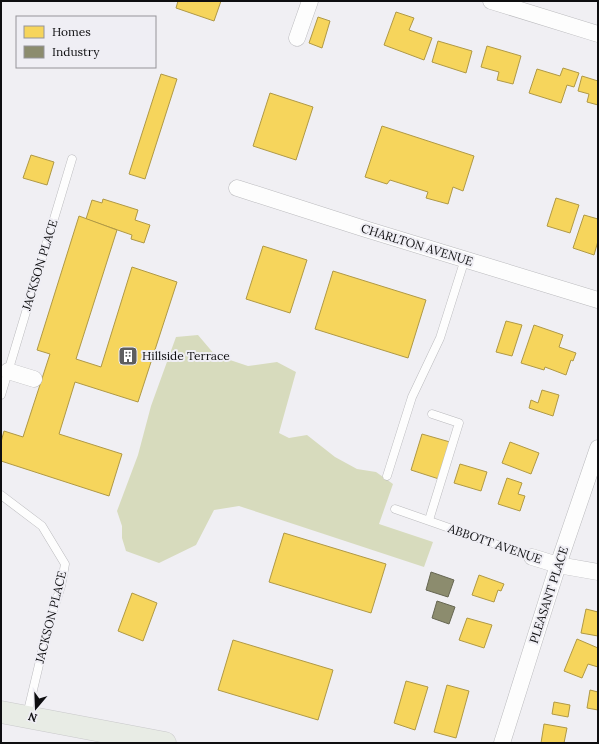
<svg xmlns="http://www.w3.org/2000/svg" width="599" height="744" font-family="Lora,serif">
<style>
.green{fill:#d7dbbd}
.homes{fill:#f6d55c;stroke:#b09945}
.industry{fill:#8c8c6e;stroke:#666652}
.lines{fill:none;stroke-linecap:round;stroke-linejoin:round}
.service-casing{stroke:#bababd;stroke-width:9}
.minor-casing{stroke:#bababd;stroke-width:17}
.primary-casing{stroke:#c9c9cb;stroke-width:23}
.service{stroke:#fdfdfd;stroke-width:8}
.minor{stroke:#fdfdfd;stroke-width:16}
.primary{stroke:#e8ece5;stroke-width:22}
.labels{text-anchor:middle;stroke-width:4;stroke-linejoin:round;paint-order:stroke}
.street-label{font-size:12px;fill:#0e0e10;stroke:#efeef4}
.poi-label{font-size:12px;fill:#0e0e10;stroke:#efeef4;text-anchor:start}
</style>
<rect width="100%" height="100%" fill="#f0eff3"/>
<path class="green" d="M198,335L215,355L248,366L277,362L296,372L279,433L289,438L307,435L335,457L357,469L376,472L393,484L379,524L433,542L424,567L239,506L214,510L196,545L159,563L126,551L122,538V526L117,511L138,455L151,406L176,337Z"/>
<g class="homes">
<path d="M178,1H221L214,21L176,8Z"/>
<path d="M396,12L414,18L409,30L432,38L424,60L384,45Z"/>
<path d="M318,17L330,21L322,48L309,43Z"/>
<path d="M438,41L472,51L466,73L432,62Z"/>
<path d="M487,46L521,56L513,84L497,80L499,72L481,67Z"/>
<path d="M563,68L579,73L574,87L567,85L561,103L529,93L537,69L560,76Z"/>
<path d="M161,74L177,79L145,179L129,174Z"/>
<path d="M582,76L598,81V105L587,102L589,94L578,91Z"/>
<path d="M270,93L313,107L296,160L253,146Z"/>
<path d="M382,126L474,156L463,191L453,187L448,204L426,198L428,192L390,180L387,184L365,177Z"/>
<path d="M31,155L54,162L47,185L23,178Z"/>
<path d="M556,198L579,205L570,233L547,226Z"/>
<path d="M103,199L138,210L135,220L150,225L144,243L131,239L132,235L86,219L92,200L102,203Z"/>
<path d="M584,215L598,219V241L594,255L573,248Z"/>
<path d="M79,216L117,230L76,359L101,367L132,267L177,282L138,402L75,382L59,434L122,454L109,496L1,461V442L4,431L23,437L50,354L37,350Z"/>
<path d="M263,246L307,260L290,313L246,299Z"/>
<path d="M333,271L426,300L408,358L315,329Z"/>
<path d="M506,321L522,325L512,356L496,352Z"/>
<path d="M534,325L563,335L559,347L576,353L573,361L571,360L566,375L545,367L544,370L521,363Z"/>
<path d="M542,390L559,395L553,416L529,408L531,400L538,403Z"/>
<path d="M422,434L450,442L439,479L411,470Z"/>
<path d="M510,442L539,453L531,474L502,463Z"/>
<path d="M460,464L487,472L481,491L454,483Z"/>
<path d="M507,478L522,483L518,494L525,496L520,511L498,504Z"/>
<path d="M284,533L386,564L371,613L269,582Z"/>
<path d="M479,575L504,584L501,591L498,590L494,602L472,595Z"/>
<path d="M132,593L157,603L143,641L118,631Z"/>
<path d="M586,609L598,612V636L581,633Z"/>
<path d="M467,618L492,625L484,648L459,640Z"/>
<path d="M577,639L598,648V667L588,664L582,678L564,671Z"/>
<path d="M233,640L333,670L318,720L218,690Z"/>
<path d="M406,681L428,687L415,730L394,723Z"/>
<path d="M447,685L469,691L456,738L434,732Z"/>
<path d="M590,690L598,692V710L587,708Z"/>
<path d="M554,702L570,705L568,717L552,714Z"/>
<path d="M544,724L567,728L564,743H541Z"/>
</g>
<g class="industry">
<path d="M431,572L454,580L448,597L426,590Z"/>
<path d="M437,601L455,607L449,624L432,618Z"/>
</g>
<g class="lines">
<defs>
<g id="service">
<path d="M1,395L72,159"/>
<path d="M387,476L412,397L440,338L465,259"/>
<path d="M1,495L42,526L65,564L61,586L48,627L27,715"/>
<path d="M395,509L532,557"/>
<path d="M429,520L459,423L432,414"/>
</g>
<g id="minor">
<path d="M491,1L598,34"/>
<path d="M297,38L310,1"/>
<path d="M237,188L362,228L598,300"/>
<path d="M8,371L34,379"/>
<path d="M532,557L558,565L598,572"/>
<path d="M502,743L558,565L598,448"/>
</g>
<path id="primary" d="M1,712L165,743"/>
</defs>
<use href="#service" class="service-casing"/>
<use href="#minor" class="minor-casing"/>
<use href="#primary" class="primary-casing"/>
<use href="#service" class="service"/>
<use href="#minor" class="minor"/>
<use href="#primary" class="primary"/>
</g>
<defs>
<symbol id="building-square" viewBox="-11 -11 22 22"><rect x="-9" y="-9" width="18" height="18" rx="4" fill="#5d5d5f" stroke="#efeef4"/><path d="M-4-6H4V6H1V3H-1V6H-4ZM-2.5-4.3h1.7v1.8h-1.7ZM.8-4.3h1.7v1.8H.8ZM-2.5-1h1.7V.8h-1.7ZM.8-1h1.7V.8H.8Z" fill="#fff"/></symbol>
</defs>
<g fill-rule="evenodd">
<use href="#building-square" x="117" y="345" width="22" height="22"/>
</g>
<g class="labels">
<g class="street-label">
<text transform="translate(417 245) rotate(17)" y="4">CHARLTON AVENUE</text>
<text transform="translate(40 265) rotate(-73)" y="4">JACKSON PLACE</text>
<text transform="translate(495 544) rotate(19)" y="4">ABBOTT AVENUE</text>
<text transform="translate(549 595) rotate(-72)" y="4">PLEASANT PLACE</text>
<text transform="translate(51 617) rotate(-76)" y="4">JACKSON PLACE</text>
</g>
<g class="poi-label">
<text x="142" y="360">Hillside Terrace</text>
</g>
</g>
<rect width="599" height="744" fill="none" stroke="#0e0e10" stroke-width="4"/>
<rect x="16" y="16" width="140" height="52" fill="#efeef4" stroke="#959499"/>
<rect x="24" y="26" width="20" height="12" fill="#f6d55c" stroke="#959499"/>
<text x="52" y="36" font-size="12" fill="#0e0e10">Homes</text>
<rect x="24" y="46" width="20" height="12" fill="#8c8c6e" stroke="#959499"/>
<text x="52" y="56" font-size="12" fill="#0e0e10">Industry</text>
<g transform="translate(36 708) rotate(199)" stroke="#efeef4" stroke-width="3" paint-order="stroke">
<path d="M0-3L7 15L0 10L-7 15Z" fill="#0e0e10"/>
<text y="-6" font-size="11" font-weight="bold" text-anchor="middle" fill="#0e0e10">N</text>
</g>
</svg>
